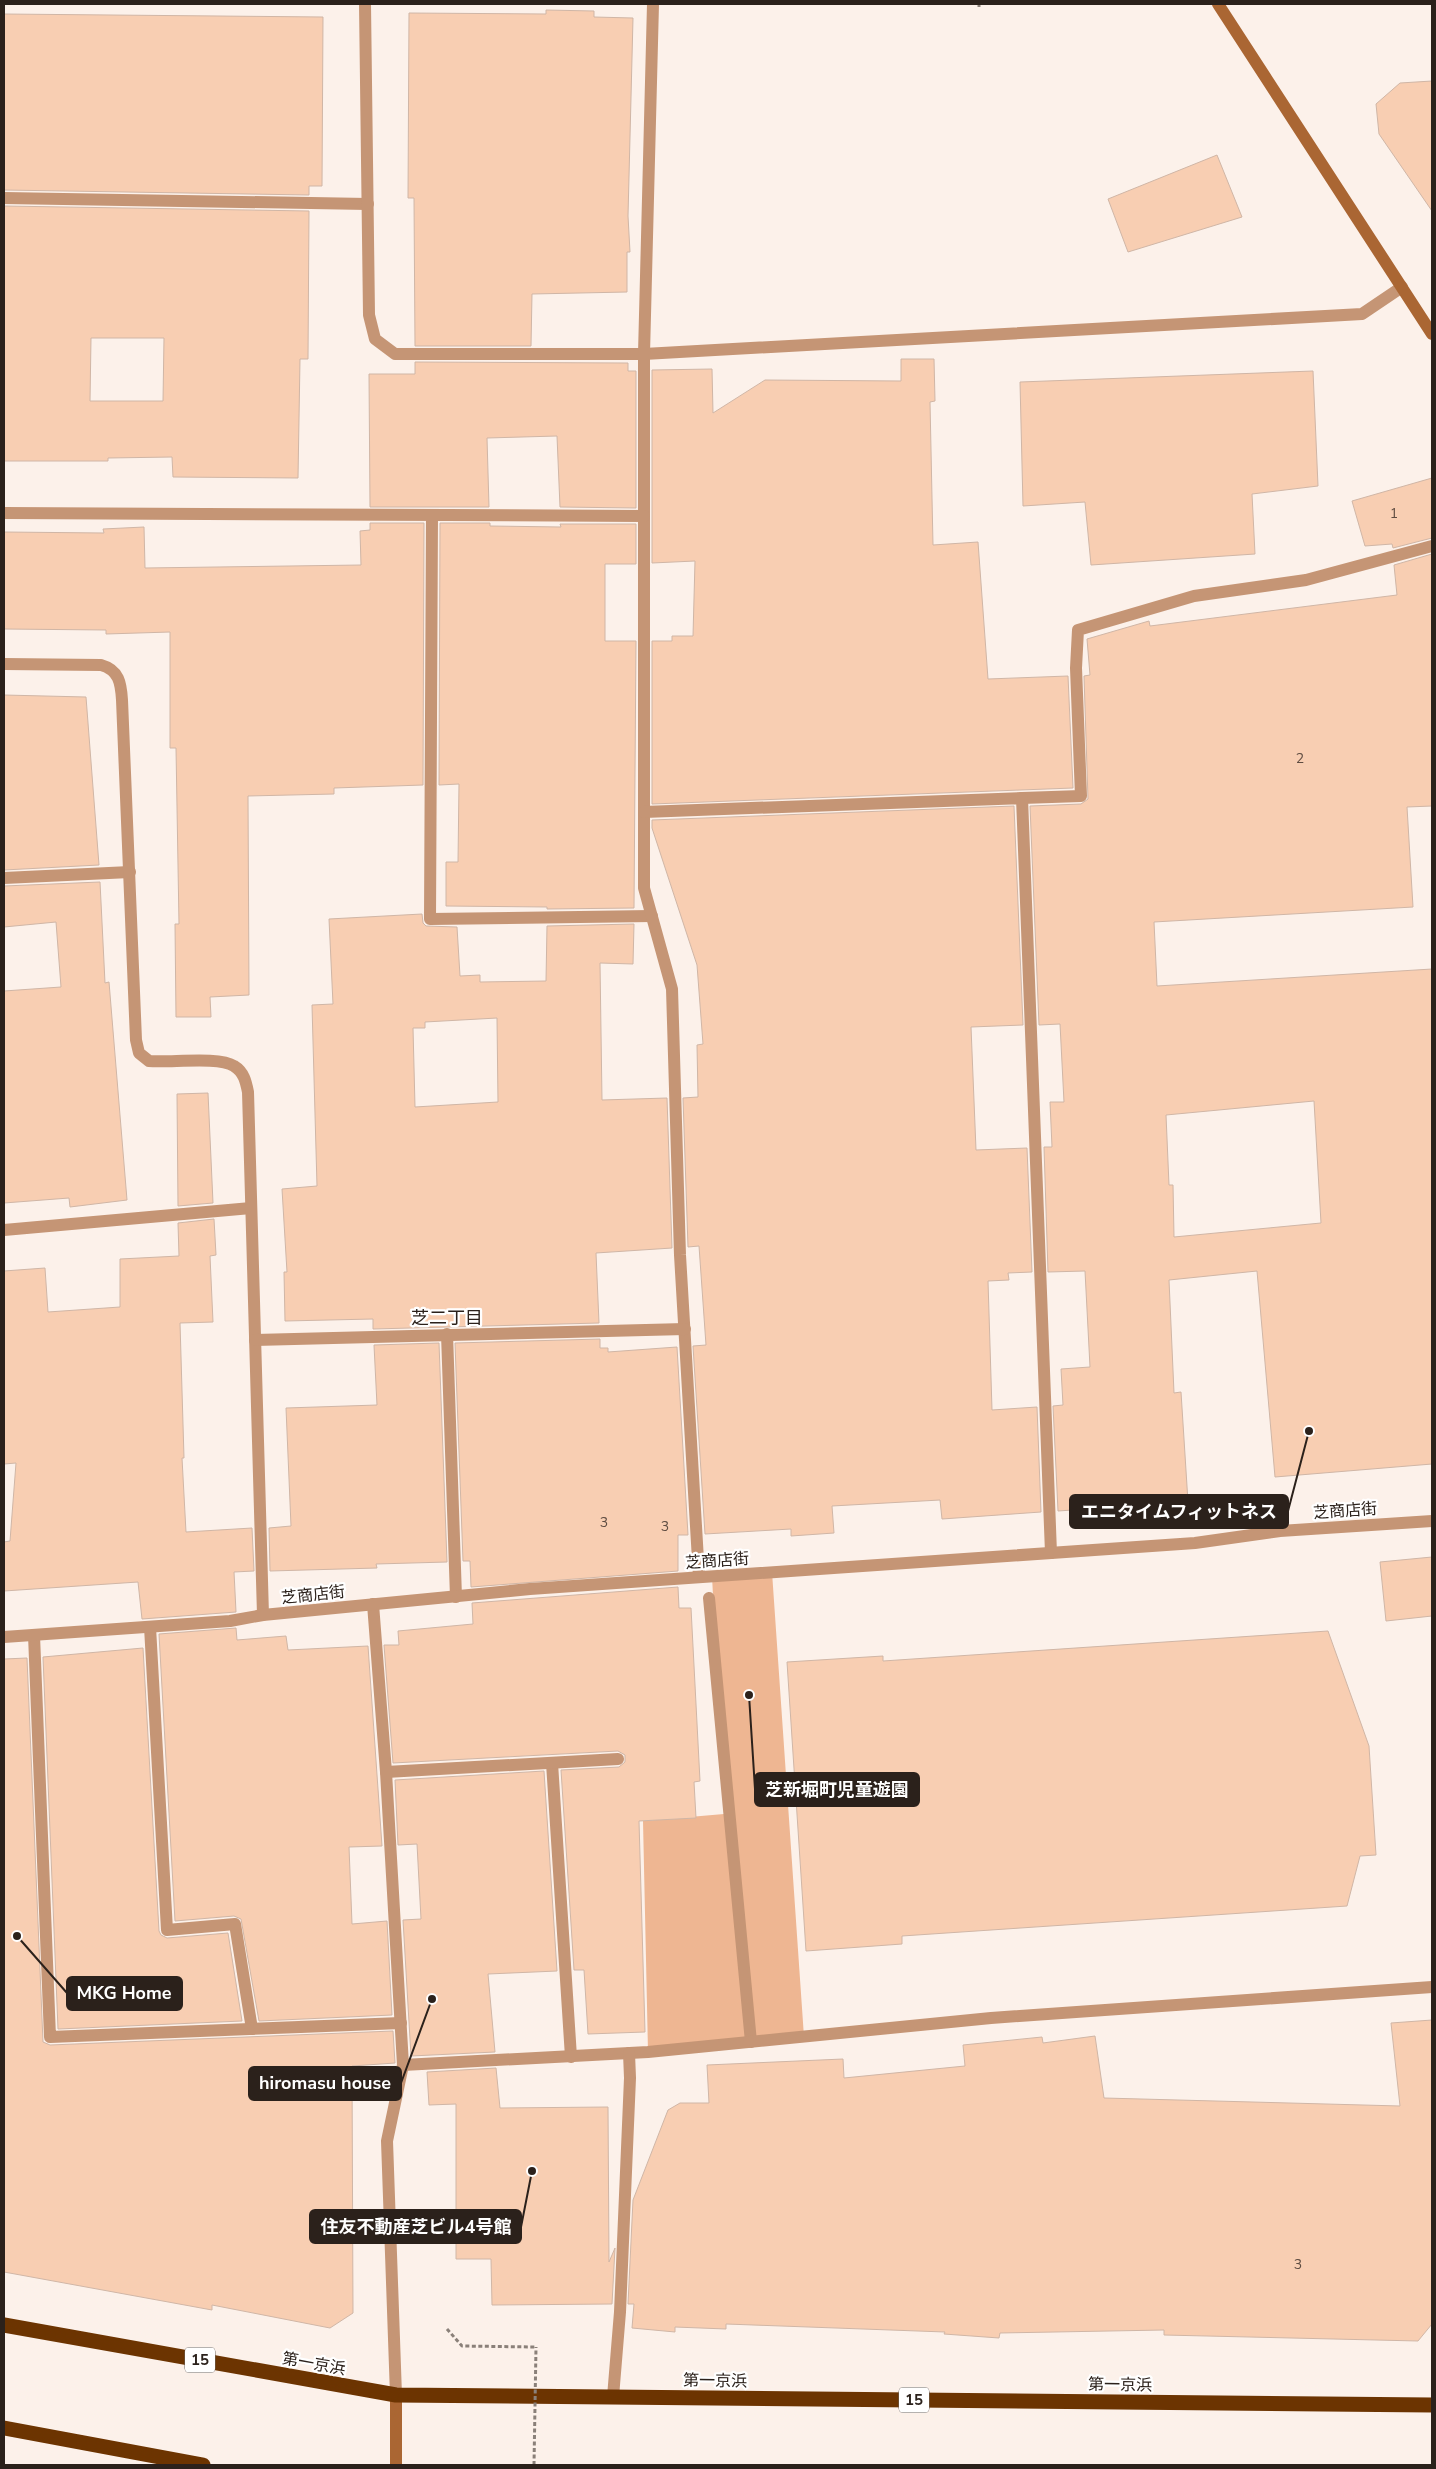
<svg xmlns="http://www.w3.org/2000/svg" width="1436" height="2469" font-family="'Nunito Sans','Noto Sans JP',sans-serif">
<style>
.green{fill:#eeb692}
.building{fill:#f8ceb2;stroke:#d0b6a6;fill-rule:evenodd}
.lines{fill:none;stroke-linecap:round;stroke-linejoin:round}
.path{stroke:#8a8079;stroke-width:3;stroke-dasharray:4 2.5;stroke-linecap:butt}
.lane{stroke:#c59575;stroke-width:12}
.street{stroke:#c59575;stroke-width:12}
.secondary{stroke:#a63;stroke-width:12}
.highway{stroke:#6c3401;stroke-width:15}
.path-bridge{stroke:#8a8079;stroke-width:3;stroke-dasharray:4 2.5;stroke-linecap:butt}
.labels{text-anchor:middle;stroke-width:4.5;stroke-linejoin:round;paint-order:stroke}
.number-label{font-size:14px;fill:#5e4c41}
.shield{fill:#fff;stroke:#6b645f;stroke-width:1}
.shield-label{font-size:15px;font-weight:bold;fill:#2b211b}
.street-label{font-size:16px;fill:#2b211b;stroke:#fff}
.neighbourhood-label{font-size:18px;fill:#2b211b;stroke:#fff}
.leader{fill:none;stroke:#2b211b;stroke-width:2}
.callout-dot{fill:#2b211b;stroke:#fff;stroke-width:2}
.callout{fill:#2b211b;stroke:#2b211b;stroke-width:2}
.callout-label{font-size:18px;text-anchor:middle;font-weight:bold;fill:#fff}
</style>
<rect width="100%" height="100%" fill="#fcf1ea"/>
<path class="green" d="M772,1572L804,2037L648,2052L643,1821L724,1814L712,1576Z"/>
<g class="building">
<path d="M546,10L594,11V17L633,18L628,216L630,252H627V292L532,294L531,346H415L414,198H408L409,13L546,14Z"/>
<path d="M4,14L323,17L322,186H309V195L4,190Z"/>
<path d="M1432,81V211L1379,134L1376,104L1400,83Z"/>
<path d="M1217,155L1242,217L1128,252L1108,199Z"/>
<path d="M4,206L309,211L308,359H300L298,478L173,477L172,457L108,458V461H4ZM91,338H164L163,401H90Z"/>
<path d="M901,359H934L935,401L930,402L933,545L978,542L988,679L1068,676L1073,788L652,804V641H672V636H693L695,561L652,563V370L712,369L713,413L765,380L901,381Z"/>
<path d="M415,362L628,363V371H636V508L560,507L557,436L487,438L489,507H370L369,374H415Z"/>
<path d="M1313,371L1318,486L1252,494L1255,554L1091,565L1085,502L1023,506L1020,382Z"/>
<path d="M1432,478V538L1393,548L1392,544L1365,546L1352,501Z"/>
<path d="M370,523H424L423,785L334,788V794L248,796L249,995L210,997L211,1017H176L175,924H179L176,748H170V632L106,634V630L4,629V532L104,533L103,529L144,527L145,568L361,565L360,531L370,530Z"/>
<path d="M440,523H490V526L561,527L560,524H636V564H605V641H636L634,908L547,909V907L446,906V862H458L459,784L439,785Z"/>
<path d="M1432,554V806L1407,807L1413,907L1154,922L1157,986L1432,969V1464L1275,1477L1257,1271L1169,1280L1174,1393L1181,1392L1188,1502L1058,1511L1053,1406L1063,1405L1061,1369L1090,1367L1085,1271L1048,1272L1044,1147H1052L1050,1102H1064L1060,1024L1039,1025L1030,806L1081,804L1088,799L1084,676L1090,675L1087,639L1149,621L1150,626L1397,595L1394,565ZM1314,1101L1321,1223L1174,1237L1173,1185H1169L1166,1115Z"/>
<path d="M4,695L86,697L99,865L4,870Z"/>
<path d="M1014,806L1023,1025L971,1027L976,1150L1027,1148L1032,1272L1008,1273L1009,1280L988,1281L992,1410L1037,1407L1041,1512L942,1519L940,1500L832,1506L834,1533L791,1536V1529L705,1534L693,1346L706,1345L699,1246L688,1247L683,1098L698,1097L697,1045L703,1044L697,965L652,828V820Z"/>
<path d="M100,882L105,983L109,982L127,1200L70,1207L69,1198L4,1203V991L61,987L56,922L4,927V886Z"/>
<path d="M422,914L423,923L426,926L457,927L460,976L480,975V982L546,981L547,926L634,924L633,964L600,963L602,1100L667,1098L672,1248L596,1253L599,1323L373,1329V1319L285,1321L284,1272H287L282,1189L317,1186L312,1005L333,1004L329,919ZM497,1018L498,1102L415,1107L413,1028H425V1022Z"/>
<path d="M208,1093L213,1203L178,1206L177,1094Z"/>
<path d="M214,1219L216,1255L210,1256L213,1322L180,1323L184,1458H182L186,1532L252,1528L254,1571L234,1572L236,1612L142,1619L138,1582L4,1591V1542L10,1541L16,1463L4,1464V1271L45,1268L48,1312L120,1307V1259L179,1256L178,1223Z"/>
<path d="M600,1339V1348H608V1352L677,1347L688,1535H678V1571L471,1587L470,1561H463L455,1343Z"/>
<path d="M439,1343L447,1562L376,1564L377,1568L270,1571L269,1528L291,1526L286,1408L377,1405L374,1345Z"/>
<path d="M1432,1557V1616L1386,1621L1380,1562Z"/>
<path d="M678,1587L679,1608H691L700,1781L694,1782L696,1818L639,1821L645,2032L588,2034L584,1970H574L561,1770L619,1767L625,1762V1755L618,1751L393,1763L384,1645H399L398,1631L473,1624L472,1603Z"/>
<path d="M236,1628L237,1640L286,1636L288,1650L368,1646L382,1846L349,1847L352,1924L387,1921L392,2015L259,2021L241,1919L234,1916L175,1921L159,1634Z"/>
<path d="M1328,1631L1369,1746L1376,1855L1360,1856L1347,1906L902,1936V1944L806,1951L787,1662L883,1656V1661Z"/>
<path d="M143,1648L159,1931L161,1935L167,1938L228,1933L242,2021L58,2029L43,1657Z"/>
<path d="M27,1658L43,2042L50,2045L393,2031L395,2063L352,2066L353,2313L330,2328L212,2305V2310L4,2272V1659Z"/>
<path d="M544,1771L557,1971L488,1974L495,2052L411,2056L403,1920L421,1919L417,1844L398,1845L395,1780Z"/>
<path d="M1432,2020V2324L1418,2341L1164,2335V2330L1000,2333L999,2338L944,2334L945,2332L726,2324V2329L675,2327V2332L632,2328L634,2304H628L633,2200L668,2110L680,2103H709L707,2065L843,2059L844,2078L965,2066L963,2045L1042,2037L1043,2043L1095,2036L1104,2098L1400,2106L1391,2023Z"/>
<path d="M496,2068L500,2108L608,2107L609,2262L615,2248L612,2304L492,2305L491,2259H456V2104L429,2105L427,2072Z"/>
</g>
<g class="lines">
<g class="path">
<path d="M979,4V7"/>
<path d="M447,2329L462,2346L536,2347"/>
</g>
<g class="lane">
<path d="M4,198L368,204"/>
<path d="M432,516L430,919L652,916"/>
<path d="M1022,798L1081,796L1076,668L1078,630L1194,596L1306,580L1432,546"/>
<path d="M4,878L130,872"/>
<path d="M4,1230L251,1208"/>
<path d="M150,1627L167,1930L235,1924L252,2029"/>
<path d="M552,1763L571,2057"/>
<path d="M386,1772L618,1759"/>
</g>
<g class="street">
<path d="M365,4L369,315L375,339L395,354H644L1362,314L1402,287"/>
<path d="M653,4L644,354V888L672,989L680,1255L699,1577"/>
<path d="M4,513L644,516"/>
<path d="M4,664L101,665C119,670 121,683 122,700L136,1040L139,1053L149,1061C169,1063 219,1056 234,1066C244,1072 246,1082 248,1092L263,1615"/>
<path d="M644,812L1022,798L1051,1553"/>
<path d="M447,1334L456,1597"/>
<path d="M255,1340L685,1329"/>
<path d="M709,1598L751,2042"/>
<path d="M373,1604L386,1772L403,2065L387,2141L396,2395"/>
<path d="M34,1635L50,2037L401,2023"/>
<path d="M4,1637L230,1621L263,1615L530,1589L1195,1543L1280,1531L1432,1521"/>
<path d="M403,2065L648,2052L991,2018L1432,1987"/>
<path d="M613,2397L620,2312L630,2078L629,2053"/>
</g>
<g class="secondary">
<path d="M1218,4L1432,334"/>
<path d="M396,2465V2395"/>
</g>
<g class="highway">
<path d="M4,2325L396,2395L1432,2405"/>
<path d="M4,2428L203,2465"/>
</g>
<path class="path-bridge" d="M534,2465L536,2347"/>
</g>
<g class="labels">
<g class="number-label">
<text x="1394" y="518">1</text>
<text x="1300" y="763">2</text>
<text x="604" y="1527">3</text>
<text x="665" y="1531">3</text>
<text x="1298" y="2269">3</text>
</g>
<g class="shield">
<rect x="185" y="2347.5" width="30" height="25" rx="4"/>
<rect x="899" y="2387.5" width="30" height="25" rx="4"/>
</g>
<g class="shield-label">
<text x="200" y="2365">15</text>
<text x="914" y="2405">15</text>
</g>
<g class="street-label">
<text transform="translate(1345 1510) rotate(-4)" y="6">芝商店街</text>
<text transform="translate(717 1560) rotate(-4)" y="6">芝商店街</text>
<text transform="translate(313 1594) rotate(-6)" y="6">芝商店街</text>
<text transform="translate(314 2363) rotate(10)" y="6">第一京浜</text>
<text transform="translate(715 2380) rotate(1)" y="6">第一京浜</text>
<text transform="translate(1120 2384) rotate(1)" y="6">第一京浜</text>
</g>
<g class="neighbourhood-label">
<text x="447" y="1324">芝二丁目</text>
</g>
</g>
<path class="leader" d="M1309 1431L1288 1511M749 1695L755 1789M17 1936L67 1993M432 1999L401 2083M532 2171L521 2227"/>
<g class="callout-dot">
<circle cx="1309" cy="1431" r="5"/>
<circle cx="749" cy="1695" r="5"/>
<circle cx="17" cy="1936" r="5"/>
<circle cx="432" cy="1999" r="5"/>
<circle cx="532" cy="2171" r="5"/>
</g>
<g class="callout">
<rect x="1070" y="1495" width="218" height="33" rx="5"/>
<rect x="755" y="1773" width="164" height="33" rx="5"/>
<rect x="67" y="1977" width="115" height="33" rx="5"/>
<rect x="249" y="2067" width="152" height="33" rx="5"/>
<rect x="310" y="2210" width="211" height="33" rx="5"/>
</g>
<g class="callout-label">
<text x="1179" y="1518">エニタイムフィットネス</text>
<text x="837" y="1796">芝新堀町児童遊園</text>
<text x="124" y="1999">MKG Home</text>
<text x="325" y="2089">hiromasu house</text>
<text x="416" y="2233">住友不動産芝ビル4号館</text>
</g>
<rect width="1436" height="2469" fill="none" stroke="#2b211b" stroke-width="10"/>
</svg>
